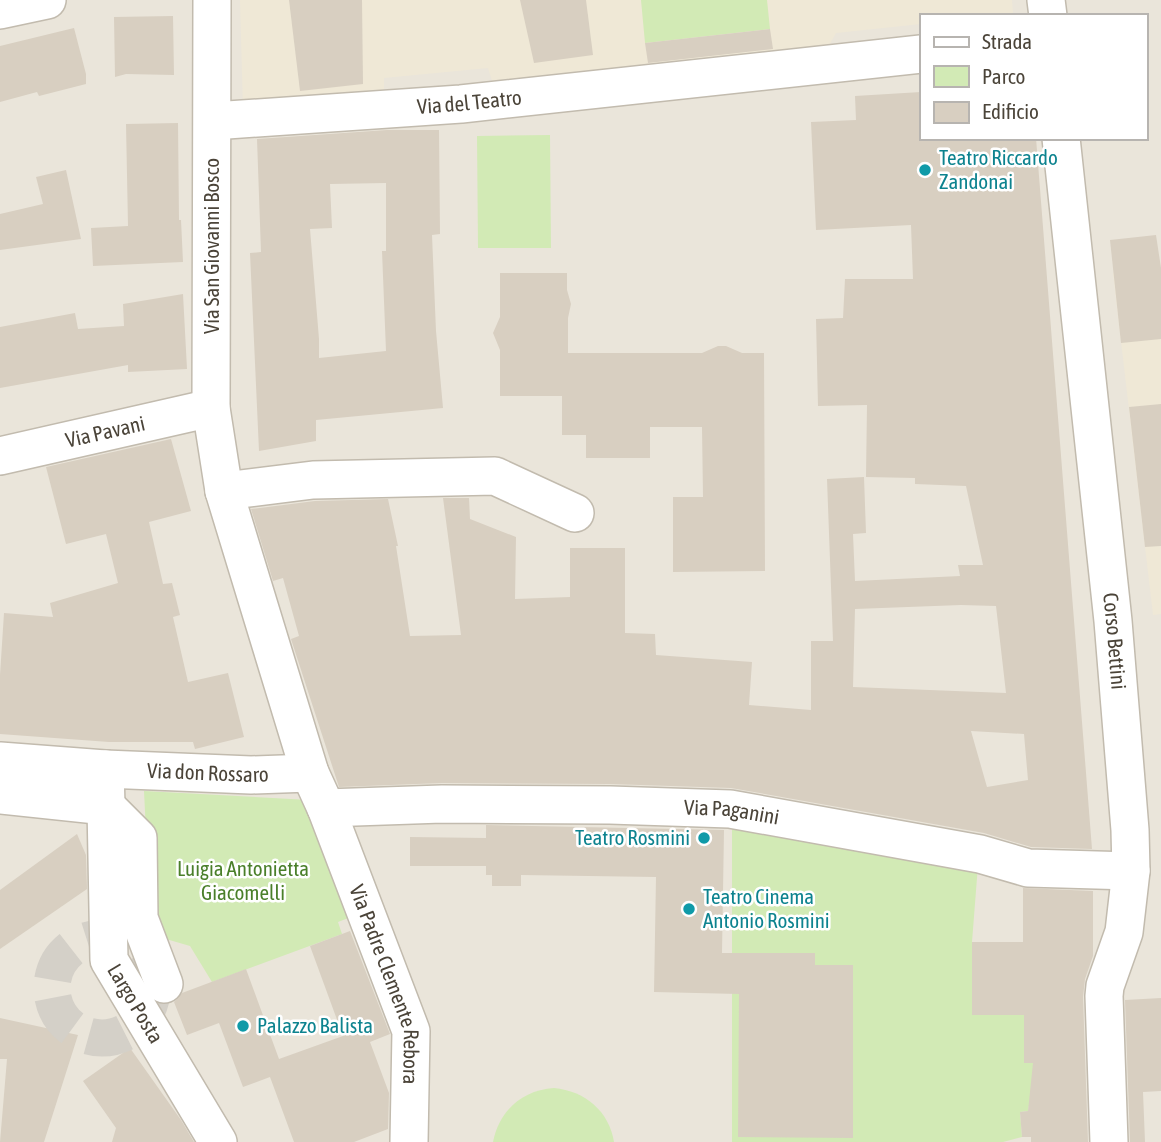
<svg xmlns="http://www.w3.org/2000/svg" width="1161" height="1142" font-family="'Asap Condensed',sans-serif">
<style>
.residential{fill:#eae5da;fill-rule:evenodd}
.education{fill:#efe8d6}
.green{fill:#d2eab5}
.building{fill:#d8cfc1;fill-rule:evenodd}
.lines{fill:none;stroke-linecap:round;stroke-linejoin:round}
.minor-tunnel{stroke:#d4d0c8;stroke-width:37;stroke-dasharray:37 18;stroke-linecap:butt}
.minor-casing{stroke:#c2bbae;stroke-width:40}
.minor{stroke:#fff;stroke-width:37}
.culture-dot{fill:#0f9aa8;stroke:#fff;stroke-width:2.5}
.labels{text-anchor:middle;stroke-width:5;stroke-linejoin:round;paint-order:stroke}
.street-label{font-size:21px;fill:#4b4439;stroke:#fff}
.culture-label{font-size:21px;fill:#0d838f;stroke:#fff;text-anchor:start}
.park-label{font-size:21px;fill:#4a7f2a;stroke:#fff}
</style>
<rect width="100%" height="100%" fill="#f6f3ec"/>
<path class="residential" d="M0,0H1161V1142H0ZM921,16H1145V138H921Z"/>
<g class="education">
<path d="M240,0H1012L1013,14L921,16V24L836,33L828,47L494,87L488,68L384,78V97L243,110Z"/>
<path d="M1161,268V614L1153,615L1113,273Z"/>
</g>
<g class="green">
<path d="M641,0H767L770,29L645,43Z"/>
<path d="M550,135L551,248H478L477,136Z"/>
<path d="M144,791L309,800L351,917L338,922L342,934L212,982L190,946L166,939L150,914Z"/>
<path d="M732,825L978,865L972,942V1015H1024V1062L1036,1063L1028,1111L1020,1112L1022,1137L1003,1142H732Z"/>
<path d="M554,1088C585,1091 609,1111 614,1142H493C499,1111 522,1090 554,1088Z"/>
</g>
<g class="building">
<path d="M289,0H362L363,84L300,91Z"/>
<path d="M520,0H586L593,55L534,63Z"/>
<path d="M173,16L174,75L126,74L115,77L114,17Z"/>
<path d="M74,28L86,74V84L39,96L37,92L0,102V46Z"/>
<path d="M770,29L773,49L648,63L645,43Z"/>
<path d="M921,92V138H1036L1092,849L1031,847L984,833L731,788L610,784L442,783L339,787L291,639L299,636L283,578L273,581L251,509L315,501L388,499L398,546H396L410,636L461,635L443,498H469L470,519L516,537L515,599L570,597V548H625V633L655,634L656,655L752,662L749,705L811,710V641H833L827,479L864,477L866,533L853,534L855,581L960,576L958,565H983L966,486L915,484V478L866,477L867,405L818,406L816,319L843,318L845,279H913L911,225L816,230L811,122L856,120L855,96ZM961,605L996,606L1006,693L853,687L855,609ZM971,731L1024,734L1028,780L987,787Z"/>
<path d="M178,123L179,220H181L183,262L93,266L91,228L128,226L126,124Z"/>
<path d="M387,130H439L440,234L432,235L436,331L443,408L316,420V441L259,451L250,253L261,252L257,139ZM386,183V251H382L386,351L319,358V339L310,229L332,228L330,184Z"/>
<path d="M66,170L81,239L0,250V214L43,204L36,177Z"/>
<path d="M1156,235L1161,268V339L1121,343L1110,240Z"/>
<path d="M500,273H567V290L571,304L568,318V353H702L718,346H726L742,353H764L765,571L673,572V497H703L702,427H650V458H586V435H562V396H500V350L493,333L500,317Z"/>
<path d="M183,294L187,369L128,372V365L0,388V327L75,313L78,329L124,326L123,304Z"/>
<path d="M1161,404V546L1145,547L1129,407Z"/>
<path d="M171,439L191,511L149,522L163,584L172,583L180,615L173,617L188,682L228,673L244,737L195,749L193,742H109L0,734V675L4,613L53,617L50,603L118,583L106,534L66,544L46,467Z"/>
<path d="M486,825L724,830L722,953H815V965H853V1138L738,1137L739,994L654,992L656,877L521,875V886H492V875H486V866H410V837L486,838Z"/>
<path d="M77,834L86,855L87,889L0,949V890Z"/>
<path d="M1023,888L1093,891V956L1085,979L1083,997L1088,1142H1031V1137H1022L1020,1112L1028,1111L1033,1063H1024V1015H972V942H1023Z"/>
<path d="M350,931L390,1034L370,1042L389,1093L388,1129L354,1142H294L270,1077L243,1087L219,1023L187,1035L174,1002L182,993L246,969L279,1059L343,1036L310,946Z"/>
<path d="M1161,998V1091L1143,1092L1145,1142H1130L1125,1000Z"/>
<path d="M0,1018L78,1035L44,1142H0L7,1059H0Z"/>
<path d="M130,1048L181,1120L194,1142H112L116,1128L83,1081Z"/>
</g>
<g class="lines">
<circle class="minor-tunnel" cx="102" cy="988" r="50"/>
<defs>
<g id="minor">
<path id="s1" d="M212,0L211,408L224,491L310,773L326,808L411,1031L409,1142"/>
<path d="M1046,0L1048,16"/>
<path d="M0,10L47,0"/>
<path id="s2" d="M213,121L461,104L921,54"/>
<path id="s3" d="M1061,138L1113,621L1130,830L1131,871L1124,932L1105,986L1104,996L1109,1142"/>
<path id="s4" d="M0,456L211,408"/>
<path d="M224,491L313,480L495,476L575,513"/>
<path d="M0,761L105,769L106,806L0,795"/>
<path id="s5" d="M105,769L251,775L310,773"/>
<path id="s6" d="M106,806L109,960L218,1142"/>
<path d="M106,806L138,838L139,918L164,984"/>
<path id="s7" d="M326,808L442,804L610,805L730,809L980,854L1028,868L1131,871"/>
</g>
</defs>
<use href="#minor" class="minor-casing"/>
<use href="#minor" class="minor"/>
</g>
<g class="culture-dot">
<circle cx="925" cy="170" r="7"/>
<circle cx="704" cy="838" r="7"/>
<circle cx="689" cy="909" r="7"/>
<circle cx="243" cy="1026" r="7"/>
</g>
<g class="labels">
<g class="street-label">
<text dy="7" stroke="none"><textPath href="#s2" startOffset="257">Via del Teatro</textPath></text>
<text transform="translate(212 246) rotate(-90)" y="7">Via San Giovanni Bosco</text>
<text dy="7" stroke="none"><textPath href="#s4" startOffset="108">Via Pavani</textPath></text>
<text dy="7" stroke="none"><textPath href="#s3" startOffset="506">Corso Bettini</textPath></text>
<text dy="7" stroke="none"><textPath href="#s5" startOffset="103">Via don Rossaro</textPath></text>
<text dy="7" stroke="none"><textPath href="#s7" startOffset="406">Via Paganini</textPath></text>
<text dy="7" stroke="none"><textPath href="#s1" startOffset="1013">Via Padre Clemente Rebora</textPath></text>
<text dy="7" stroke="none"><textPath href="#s6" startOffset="205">Largo Posta</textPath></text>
</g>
<g class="culture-label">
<text x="939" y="165">Teatro Riccardo<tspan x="939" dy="24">Zandonai</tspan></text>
<text x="690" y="845" text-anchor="end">Teatro Rosmini</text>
<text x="703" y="904">Teatro Cinema<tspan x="703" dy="24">Antonio Rosmini</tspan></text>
<text x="257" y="1033">Palazzo Balista</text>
</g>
<g class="park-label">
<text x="243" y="876">Luigia Antonietta<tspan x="243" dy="24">Giacomelli</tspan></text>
</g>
</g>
<rect x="920" y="14" width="228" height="126" fill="#ffffff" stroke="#b7b4b0" stroke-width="2"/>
<rect x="934" y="37" width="35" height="10" fill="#ffffff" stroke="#b7b4b0" stroke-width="2"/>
<text x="982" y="49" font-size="21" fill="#4b4439">Strada</text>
<rect x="934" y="66" width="35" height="21" fill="#d2eab5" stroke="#b7b4b0" stroke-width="2"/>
<text x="982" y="84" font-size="21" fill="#4b4439">Parco</text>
<rect x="934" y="102" width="35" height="21" fill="#d8cfc1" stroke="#b7b4b0" stroke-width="2"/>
<text x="982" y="119" font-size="21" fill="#4b4439">Edificio</text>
</svg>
